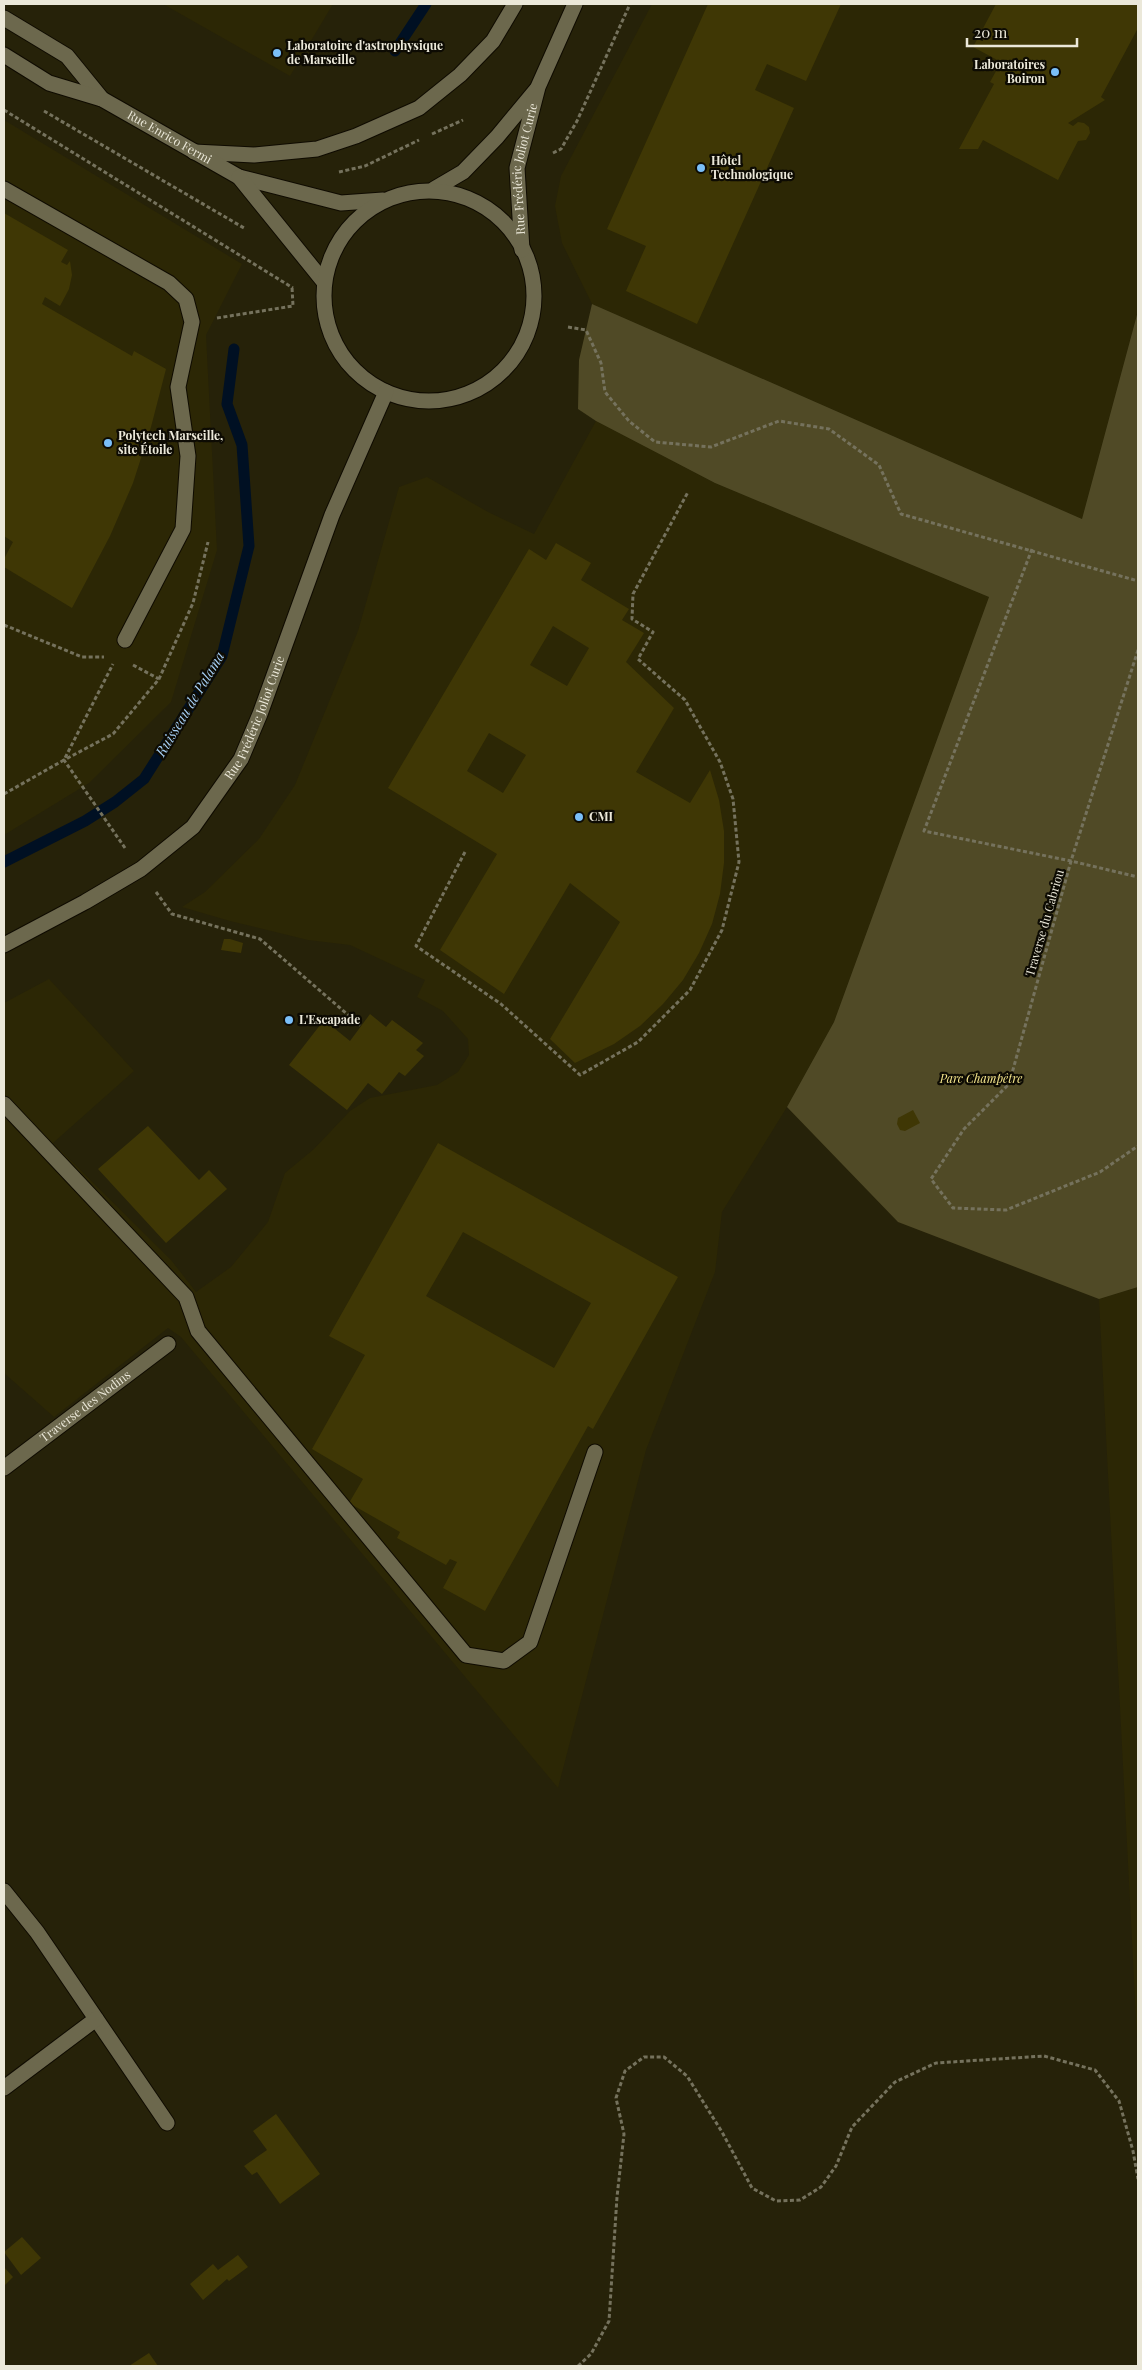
<svg xmlns="http://www.w3.org/2000/svg" width="1142" height="2370" font-family="'Playfair Display',serif">
<style>
.built{fill:#2c2705}
.green{fill:#504a26}
.lines{fill:none;stroke-linecap:round;stroke-linejoin:round}
.stream{stroke:#001023;stroke-width:11}
.building{fill:#3f3705;fill-rule:evenodd}
.lane-casing{stroke:#0f0b00;stroke-width:17}
.street-casing{stroke:#0f0b00;stroke-width:17}
.path{stroke:#75725d;stroke-width:3;stroke-dasharray:4 2.5;stroke-linecap:butt}
.lane{stroke:#6c684d;stroke-width:15}
.street{stroke:#6c684d;stroke-width:15}
.poi-dot{fill:#7abff8;stroke:#0d0b03;stroke-width:2}
.labels{text-anchor:middle;stroke-width:4.5;stroke-linejoin:round;paint-order:stroke}
.poi-label{font-size:12px;font-weight:bold;fill:#ebe8d9;stroke:#0d0b03;text-anchor:start}
.street-label{font-size:12px;fill:#ebe8d9;stroke:#0d0b03}
.park-label{font-size:12px;font-style:italic;fill:#f5e68c;stroke:#0d0b03}
.water-label{font-size:14px;font-style:italic;fill:#a6cff4;stroke:#0d0b03}
</style>
<rect width="100%" height="100%" fill="#262209"/>
<g class="built">
<path d="M163,4H333L290,76Z"/>
<path d="M652,4H1138V311L1082,519L592,304L562,243L555,206L561,176Z"/>
<path d="M4,120L242,264L206,335L217,550L171,702L89,783L4,835Z"/>
<path d="M596,421L715,483L989,597L834,1022L787,1107L722,1212L715,1272L646,1450L558,1788L181,1337L168,1328L54,1417L4,1373V1003L49,979L134,1071L53,1143L171,1260L196,1292L231,1267L268,1222L285,1173L314,1149L350,1111L370,1098L437,1085L458,1072L469,1055L468,1039L443,1011L417,997L425,980L350,945L308,940L230,921L182,907L205,892L259,839L295,785L358,631L399,487L427,477L488,512L534,534Z"/>
<path d="M1138,1287V2057L1099,1299Z"/>
</g>
<path class="green" d="M592,304L1082,519L1138,311V1287L1099,1299L898,1222L787,1107L834,1022L989,597L715,483L596,421L578,409L579,360Z"/>
<g class="lines">
<g class="stream">
<path d="M395,51L426,4"/>
<path d="M4,862L85,821L115,802L144,779L222,656L249,546L242,445L227,404L234,349"/>
</g>
</g>
<g class="building">
<path d="M708,4H841L806,81L767,64L755,90L794,108L697,324L626,291L646,246L607,229Z"/>
<path d="M996,4H1138V28L1101,97L1105,100L1068,123L1073,126L1078,122L1084,123L1089,127L1090,133L1086,140L1078,141L1058,180L983,140L978,149H959L994,84L990,82L1001,62L973,47Z"/>
<path d="M4,213L68,250L61,262L67,265L70,261L72,275L69,289L60,306L45,297L42,304L132,356L134,351L166,369L151,427L133,483L110,536L72,608L4,567V559L13,542L4,536Z"/>
<path d="M556,543L591,563L581,580L629,609L622,620L644,633L626,662L674,708L636,772L690,803L710,770L719,800L724,831V863L720,894L712,924L699,953L683,980L663,1004L640,1026L614,1044L575,1063L550,1039L620,922L570,883L504,994L440,950L497,854L388,788L529,549L546,560ZM553,626L589,648L567,686L530,665ZM489,733L526,755L503,793L467,771Z"/>
<path d="M224,939H230L243,943L241,953L221,950Z"/>
<path d="M370,1014L386,1027L392,1020L423,1043L416,1050L424,1056L405,1076L399,1072L382,1094L368,1083L347,1110L289,1065L324,1020L350,1041Z"/>
<path d="M913,1110L920,1123L905,1131L900,1130L897,1124L898,1118Z"/>
<path d="M148,1126L199,1180L209,1170L227,1189L166,1243L98,1169Z"/>
<path d="M438,1143L678,1277L593,1429L588,1426L485,1611L443,1588L457,1562L450,1559L446,1565L397,1538L400,1532L349,1503L363,1479L312,1449L365,1355L329,1336ZM463,1232L591,1303L554,1368L426,1296Z"/>
<path d="M276,2114L320,2174L280,2204L257,2172L252,2175L244,2166L267,2150L253,2131Z"/>
<path d="M22,2237L41,2258L21,2275L4,2252Z"/>
<path d="M238,2255L248,2267L229,2281L227,2279L203,2300L190,2284L213,2264L218,2270Z"/>
<path d="M4,2267L13,2277L4,2286Z"/>
<path d="M149,2353L158,2366H129Z"/>
</g>
<g class="lines">
<defs>
<g id="lane">
<path d="M194,152L254,155L317,149L356,136L419,108L460,75L493,41L515,4"/>
<path d="M4,189L169,283L186,299L192,322L178,387L188,456L183,529L125,640"/>
<path d="M4,1104L186,1297L198,1331L466,1655L504,1661L530,1642L595,1452"/>
<path id="s1" d="M4,1468L168,1344"/>
<path d="M4,1891L37,1932L167,2123"/>
<path d="M4,2088L96,2019"/>
</g>
<g id="street">
<path d="M4,18L67,56L102,99"/>
<path id="s2" d="M4,55L49,83L102,99L239,177L341,203L383,200"/>
<path d="M239,177L324,282"/>
<path d="M434,189L463,172L497,137L536,90"/>
<circle cx="429" cy="296" r="105"/>
<path id="s3" d="M522,250L517,168L538,87L575,4"/>
<path id="s4" d="M4,945L85,902L141,869L193,827L241,759L260,714L332,515L386,392"/>
</g>
</defs>
<use href="#lane" class="lane-casing"/>
<use href="#street" class="street-casing"/>
<g class="path">
<path d="M4,110L293,288"/>
<path d="M44,111L244,228"/>
<path d="M432,134L463,120"/>
<path d="M553,153L561,149L577,121L630,4"/>
<path d="M339,172L365,166L419,140"/>
<path d="M217,318L293,306L292,287"/>
<path d="M568,327L586,330L601,363L605,392L629,421L655,442L711,447L779,421L829,429L879,465L901,514L1138,581"/>
<path d="M1032,549L924,831L1071,861L1138,877"/>
<path d="M4,625L82,657H104"/>
<path d="M1138,650L1071,861L1009,1084L964,1129L931,1179L953,1208L1006,1210L1100,1172L1138,1146"/>
<path d="M133,665L159,679"/>
<path d="M4,794L64,760L113,664"/>
<path d="M125,848L64,760L113,734L159,679L193,603L208,542"/>
<path d="M465,852L416,946L501,1004L580,1075L638,1042L690,990L722,930L739,862L733,799L720,762L685,700L638,659L653,632L632,619L633,594L688,492"/>
<path d="M156,892L172,914L260,939L361,1026"/>
<path d="M578,2366L591,2354L609,2321L617,2197L624,2134L616,2098L625,2071L644,2057H664L687,2076L722,2132L752,2188L776,2201L800,2200L821,2187L836,2166L852,2127L895,2082L936,2063L1044,2056L1095,2070L1119,2101L1133,2151L1138,2179"/>
</g>
<use href="#lane" class="lane"/>
<use href="#street" class="street"/>
</g>
<g class="poi-dot">
<circle cx="277" cy="53" r="5"/>
<circle cx="1055" cy="72" r="5"/>
<circle cx="701" cy="168" r="5"/>
<circle cx="108" cy="443" r="5"/>
<circle cx="579" cy="817" r="5"/>
<circle cx="289" cy="1020" r="5"/>
</g>
<g class="labels">
<g class="poi-label">
<text x="287" y="50">Laboratoire d'astrophysique<tspan x="287" dy="14">de Marseille</tspan></text>
<text x="1045" y="69" text-anchor="end">Laboratoires<tspan x="1045" dy="14">Boiron</tspan></text>
<text x="711" y="165">Hôtel<tspan x="711" dy="14">Technologique</tspan></text>
<text x="118" y="440">Polytech Marseille,<tspan x="118" dy="14">site Étoile</tspan></text>
<text x="589" y="821">CMI</text>
<text x="299" y="1024">L'Escapade</text>
</g>
<g class="street-label">
<text dy="4" stroke="none"><textPath href="#s2" startOffset="186">Rue Enrico Fermi</textPath></text>
<text dy="4" stroke="none"><textPath href="#s3" startOffset="82">Rue Frédéric Joliot Curie</textPath></text>
<text dy="4" stroke="none"><textPath href="#s4" startOffset="350">Rue Frédéric Joliot Curie</textPath></text>
<text transform="translate(1045 923) rotate(-74)" y="4">Traverse du Cabriou</text>
<text dy="4" stroke="none"><textPath href="#s1" startOffset="102">Traverse des Nodins</textPath></text>
</g>
<g class="park-label">
<text x="981" y="1083">Parc Champêtre</text>
</g>
<g class="water-label">
<text transform="translate(190 704) rotate(-59)" y="5">Ruisseau de Palama</text>
</g>
</g>
<rect width="1142" height="2370" fill="none" stroke="#ebe8d9" stroke-width="10"/>
<path d="M967 38v8h110v-8" fill="none" stroke="#ebe8d9" stroke-width="2.5"/>
<text x="974" y="38" font-size="15" fill="#ebe8d9" stroke="#0d0b03" stroke-width="4" paint-order="stroke">20 m</text>
</svg>
